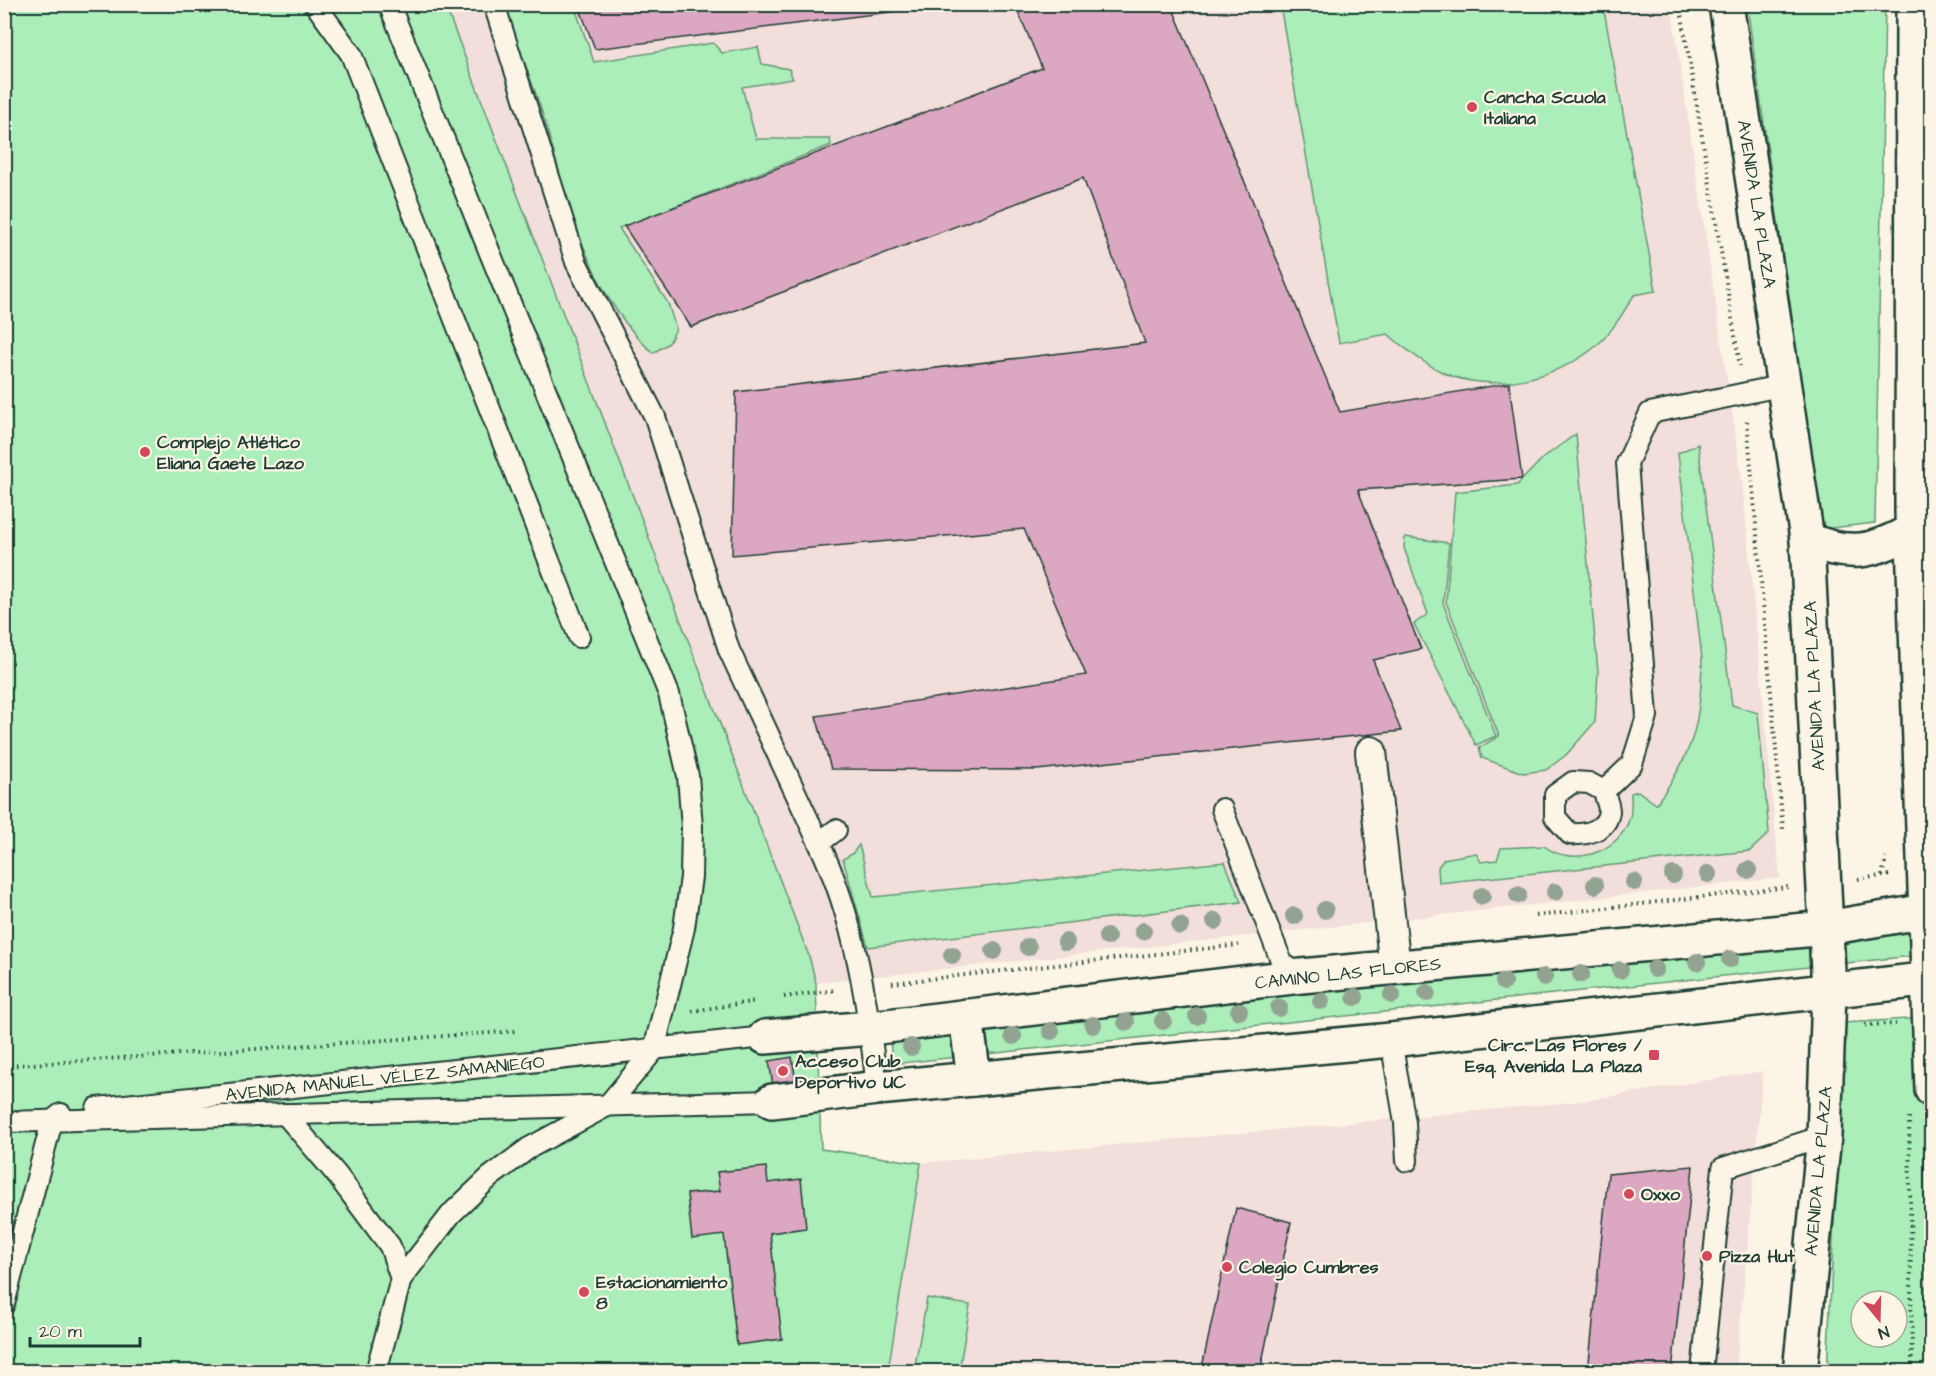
<svg xmlns="http://www.w3.org/2000/svg" width="1936" height="1376" font-family="'Architects Daughter',sans-serif">
<style>
.built{fill:#f2deda}
.green{fill:#abeeb9;stroke:#659676;stroke-width:1.5;fill-rule:evenodd}
.building{fill:#dba7c1;stroke:#1f3d34;stroke-width:1.5}
.lines{fill:none;stroke-linecap:round;stroke-linejoin:round}
.service-casing{stroke:#1f3d34;stroke-width:24}
.pedestrian-casing{stroke:#1f3d34;stroke-width:34}
.tertiary-casing{stroke:#1f3d34;stroke-width:38}
.secondary-casing{stroke:#1f3d34;stroke-width:38}
.path{stroke:#1f3d34;stroke-width:4;stroke-dasharray:1.5 4.5;stroke-linecap:butt}
.service{stroke:#fcf5e5;stroke-width:20}
.pedestrian{stroke:#fcf5e5;stroke-width:30}
.tertiary{stroke:#fcf5e5;stroke-width:33}
.secondary{stroke:#fcf5e5;stroke-width:33}
.tree{fill:#92a392}
.poi-dot{fill:#d1495b;stroke:#fcf5e5;stroke-width:2}
.labels{text-anchor:middle;stroke-width:4.5;stroke-linejoin:round;paint-order:stroke}
.poi-label{font-size:18px;font-weight:bold;fill:#1f3d34;stroke:#fcf5e5;text-anchor:start}
.street-label{font-size:18px;fill:#1f3d34;stroke:#fcf5e5}
</style>
<rect width="100%" height="100%" fill="#fcf5e5"/>
<filter id="ink" filterUnits="userSpaceOnUse"><feTurbulence type="fractalNoise" baseFrequency=".0167" numOctaves="2"/><feDisplacementMap in="SourceGraphic" scale="12" xChannelSelector="R" yChannelSelector="G"/><feConvolveMatrix kernelMatrix="1 2 1 2 8 2 1 2 1" color-interpolation-filters="sRGB"/></filter>
<g filter="url(#ink)">
<g class="built">
<path d="M445,5H1671L1742,479L1780,878L816,983L809,956Z"/>
<path d="M1763,1071L1736,1371L888,1372L921,1163L1583,1101Z"/>
</g>
<g class="green">
<path d="M5,5H445L809,956L816,983L821,1149L921,1163L888,1371L5,1372Z"/>
<path d="M503,5H574L594,62L713,43L722,53L758,47L762,64L789,69L793,79L742,87L756,139H830L831,145L619,228L668,303L676,329L669,343L653,353C585,291 567,196 542,112C530,76 516,40 503,5Z"/>
<path d="M1280,5H1603L1656,291L1634,295C1623,313 1612,332 1596,346C1559,378 1490,394 1444,373C1423,363 1406,350 1388,334L1339,343Z"/>
<path d="M1747,5H1885L1875,523L1822,529Z"/>
<path d="M1576,434L1598,672L1595,722L1566,755L1546,770L1523,773L1482,758L1479,748L1499,736L1446,602L1455,492L1517,485L1543,458Z"/>
<path d="M1698,444L1732,705L1758,713L1769,833L1750,851L1439,883L1438,867L1444,859L1476,853L1481,862L1497,860L1501,848L1544,846C1573,868 1620,853 1630,817C1632,810 1631,800 1631,793L1638,791L1656,804C1694,753 1701,722 1702,659L1678,453Z"/>
<path d="M1405,537L1449,543L1443,603L1496,736L1476,745L1414,624L1428,614L1404,548Z"/>
<path d="M859,845L873,897L1225,862L1241,902L868,947L843,859L852,854Z"/>
<path d="M1931,924V954L892,1064L890,1040Z"/>
<path d="M1923,1018L1926,1371L1827,1372L1843,1023ZM1861,1301H1897V1337H1861Z"/>
<path d="M927,1298L970,1305L959,1371H914Z"/>
</g>
<g class="building">
<path d="M578,4H954L595,49Z"/>
<path d="M1015,4H1171L1340,412L1509,383L1522,479L1358,490L1421,649L1373,660L1401,731L1037,770L831,769L816,716L1086,675L1024,529L732,555L736,392L1145,343L1083,178L691,327L624,226L1042,68Z"/>
<path d="M792,1057L796,1082L773,1086L769,1061Z"/>
<path d="M1693,1166L1672,1372H1588L1608,1174Z"/>
<path d="M766,1167L768,1183L801,1179L806,1228L770,1233L782,1339L737,1345L724,1235L692,1239L687,1194L720,1191L717,1172Z"/>
<path d="M1236,1208L1291,1222L1260,1372H1201Z"/>
</g>
<g class="lines">
<defs>
<g id="service">
<path d="M315,4L351,54L579,637"/>
<path d="M494,4L576,262L655,417L729,650L819,843"/>
<path d="M1573,782L1589,783L1604,791C1605,797 1609,805 1609,811C1607,831 1586,835 1570,834L1555,817V795Z"/>
<path d="M1604,791L1632,764L1647,716L1627,463L1650,413L1785,385"/>
<path d="M1222,809L1282,963L1301,976"/>
<path d="M836,830L819,843C855,919 868,1005 877,1088"/>
<path d="M1391,1040L1405,1123L1407,1161"/>
<path d="M97,1108L765,1037"/>
<path d="M285,1114L337,1175L390,1246L401,1279"/>
<path d="M4,1122L772,1101"/>
<path d="M4,1304L52,1121L61,1114"/>
<path d="M376,1372L401,1279L452,1213L490,1177L529,1148L607,1106L654,1050L684,928L691,877L692,827L688,776L669,694L389,4"/>
<path d="M1702,1372L1723,1168L1824,1136"/>
</g>
<path id="pedestrian" d="M1371,752L1395,968"/>
<g id="tertiary">
<path d="M966,1016L974,1079"/>
<path d="M765,1037L870,1028L1301,976L1827,928L1932,910"/>
<path d="M772,1101L877,1088L1391,1040L1932,979"/>
</g>
<g id="secondary">
<path d="M1726,4L1807,539L1829,992L1824,1136L1800,1372"/>
<path d="M1913,4L1912,511L1932,1090"/>
<path d="M1807,539C1849,558 1874,552 1913,530"/>
</g>
</defs>
<use href="#service" class="service-casing"/>
<use href="#pedestrian" class="pedestrian-casing"/>
<use href="#tertiary" class="tertiary-casing"/>
<use href="#secondary" class="secondary-casing"/>
<g class="path">
<path d="M1680,4L1740,366"/>
<path d="M1747,421L1783,829"/>
<path d="M1882,876L1886,858"/>
<path d="M1858,879L1889,875"/>
<path d="M1536,916L1788,887"/>
<path d="M892,983L1239,945"/>
<path d="M784,997L836,990"/>
<path d="M692,1011L756,1001"/>
<path d="M1865,1025L1896,1024"/>
<path d="M4,1066L518,1031"/>
<path d="M1909,1117L1912,1372"/>
</g>
<use href="#service" class="service"/>
<use href="#pedestrian" class="pedestrian"/>
<use href="#tertiary" class="tertiary"/>
<use href="#secondary" class="secondary"/>
</g>
<g class="tree">
<circle cx="1748" cy="870" r="9"/>
<circle cx="1708" cy="874" r="9"/>
<circle cx="1673" cy="875" r="9"/>
<circle cx="1634" cy="882" r="9"/>
<circle cx="1595" cy="885" r="9"/>
<circle cx="1555" cy="892" r="9"/>
<circle cx="1518" cy="895" r="9"/>
<circle cx="1482" cy="896" r="9"/>
<circle cx="1325" cy="910" r="9"/>
<circle cx="1294" cy="916" r="9"/>
<circle cx="1215" cy="921" r="9"/>
<circle cx="1180" cy="926" r="9"/>
<circle cx="1143" cy="931" r="9"/>
<circle cx="1107" cy="937" r="9"/>
<circle cx="1066" cy="942" r="9"/>
<circle cx="1028" cy="947" r="9"/>
<circle cx="994" cy="951" r="9"/>
<circle cx="952" cy="955" r="9"/>
<circle cx="1730" cy="959" r="9"/>
<circle cx="1697" cy="962" r="9"/>
<circle cx="1655" cy="969" r="9"/>
<circle cx="1620" cy="970" r="9"/>
<circle cx="1581" cy="974" r="9"/>
<circle cx="1544" cy="977" r="9"/>
<circle cx="1504" cy="982" r="9"/>
<circle cx="1427" cy="993" r="9"/>
<circle cx="1392" cy="995" r="9"/>
<circle cx="1355" cy="997" r="9"/>
<circle cx="1321" cy="1001" r="9"/>
<circle cx="1279" cy="1008" r="9"/>
<circle cx="1239" cy="1011" r="9"/>
<circle cx="1197" cy="1016" r="9"/>
<circle cx="1163" cy="1021" r="9"/>
<circle cx="1126" cy="1022" r="9"/>
<circle cx="1093" cy="1025" r="9"/>
<circle cx="1051" cy="1031" r="9"/>
<circle cx="1013" cy="1036" r="9"/>
<circle cx="911" cy="1047" r="9"/>
</g>
</g>
<g class="poi-dot">
<circle cx="1472" cy="107" r="6"/>
<circle cx="145" cy="452" r="6"/>
<rect x="1648" y="1049" width="12" height="12" rx="3"/>
<circle cx="783" cy="1071" r="6"/>
<circle cx="1629" cy="1194" r="6"/>
<circle cx="1707" cy="1256" r="6"/>
<circle cx="1227" cy="1267" r="6"/>
<circle cx="584" cy="1292" r="6"/>
</g>
<g class="labels">
<g class="poi-label">
<text x="1484" y="103">Cancha Scuola<tspan x="1484" dy="21">Italiana</tspan></text>
<text x="157" y="448">Complejo Atlético<tspan x="157" dy="21">Eliana Gaete Lazo</tspan></text>
<text x="1642" y="1051" text-anchor="end">Circ. Las Flores /<tspan x="1642" dy="21">Esq. Avenida La Plaza</tspan></text>
<text x="795" y="1067">Acceso Club<tspan x="795" dy="21">Deportivo UC</tspan></text>
<text x="1641" y="1200">Oxxo</text>
<text x="1719" y="1262">Pizza Hut</text>
<text x="1239" y="1273">Colegio Cumbres</text>
<text x="596" y="1288">Estacionamiento<tspan x="596" dy="21">8</tspan></text>
</g>
<g class="street-label">
<text transform="translate(1757 204) rotate(81)" y="6">AVENIDA LA PLAZA</text>
<text transform="translate(1814 686) rotate(-93)" y="6">AVENIDA LA PLAZA</text>
<text transform="translate(1348 973) rotate(-6)" y="6">CAMINO LAS FLORES</text>
<text transform="translate(385 1078) rotate(-6)" y="6">AVENIDA MANUEL VÉLEZ SAMANIEGO</text>
<text transform="translate(1818 1171) rotate(-85)" y="6">AVENIDA LA PLAZA</text>
</g>
</g>
<rect width="1936" height="1376" fill="none" stroke="#fcf5e5" stroke-width="24"/>
<rect x="12" y="12" width="1912" height="1352" fill="none" stroke="#1f3d34" stroke-width="2" filter="url(#ink)"/>
<g transform="translate(1879 1319) rotate(161)"><circle r="28" fill="#fcf5e5" stroke="#a4ab9e" stroke-width="1.5"/>
<path d="M0-4.5L10 22L0 15L-10 22Z" fill="#d1495b"/>
<text y="-9" font-size="16" font-weight="bold" text-anchor="middle" fill="#1f3d34">N</text>
</g>
<path d="M30 1337v9h110v-9" fill="none" stroke="#1f3d34" stroke-width="3"/>
<text x="39" y="1337" font-size="18" fill="#1f3d34" stroke="#fcf5e5" stroke-width="4.5" paint-order="stroke">20 m</text>
</svg>
